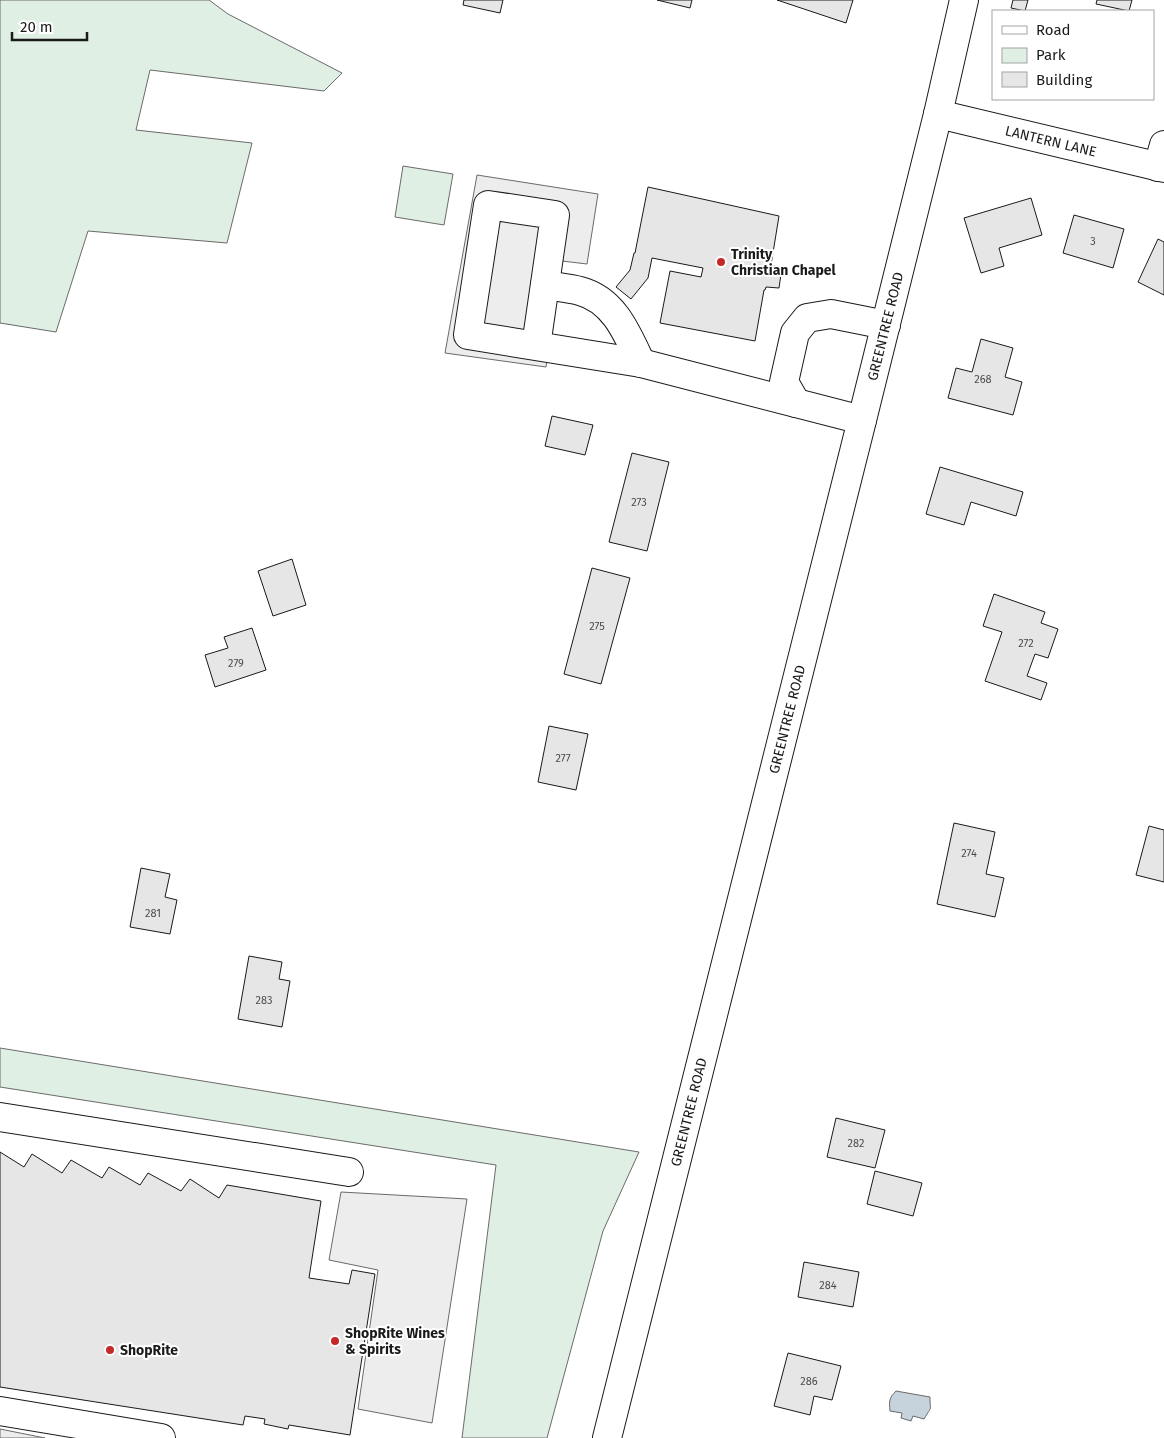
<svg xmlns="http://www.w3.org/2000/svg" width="1164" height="1438" font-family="'Fira Sans',sans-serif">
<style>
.green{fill:#e0efe3;stroke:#6a6a6a}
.parking{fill:#ededed;stroke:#6a6a6a}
.water{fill:#c6d2dc;stroke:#6a6a6a}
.building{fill:#e6e6e6;stroke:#1a1a1a}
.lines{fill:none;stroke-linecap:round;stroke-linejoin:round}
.minor-casing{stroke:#1a1a1a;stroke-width:30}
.minor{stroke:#fff;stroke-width:28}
.poi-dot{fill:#c62828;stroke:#fff;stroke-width:2}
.labels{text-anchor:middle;stroke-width:4;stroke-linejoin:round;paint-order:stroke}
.number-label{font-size:11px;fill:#4d4d4d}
.street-label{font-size:14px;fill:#1a1a1a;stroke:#fff}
.poi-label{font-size:14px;font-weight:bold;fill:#1a1a1a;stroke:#fff;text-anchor:start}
</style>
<rect width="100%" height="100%" fill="#fff"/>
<g class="green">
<path d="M0,0H209L228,14L342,73L324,91L150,70L136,130L252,143L227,243L88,231L56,332L0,323Z"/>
<path d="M403,166L453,174L444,225L395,217Z"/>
<path d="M0,1048L639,1152L603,1231L547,1438H462L496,1165L0,1087Z"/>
</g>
<g class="parking">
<path d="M477,175L598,194L587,264L562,261L546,367L445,353Z"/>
<path d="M341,1192L467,1199L432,1423L358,1409L378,1270L329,1260Z"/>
<path d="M0,1429L45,1438H0Z"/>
</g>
<path class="water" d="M896,1391L930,1397C930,1413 933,1404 924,1419L913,1416L911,1421L901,1418L902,1413L890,1411C889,1401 889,1398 896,1391Z"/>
<g class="building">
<path d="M464,0H503L500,13L463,5Z"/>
<path d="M657,0H692L690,8Z"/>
<path d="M777,0H853L846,23Z"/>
<path d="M1013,0H1028L1025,11L1011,8Z"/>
<path d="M1097,0H1132L1129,11L1096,4Z"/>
<path d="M648,187L779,216L771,265L782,267L779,288L766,287L765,290H764L755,341L660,323L670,271L701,277L703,268L652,258L648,278L631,299L616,287L630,270L634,253H635Z"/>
<path d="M1031,198L1042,235L999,248L1004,266L981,273L964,218Z"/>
<path d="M1074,215L1124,229L1113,268L1063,253Z"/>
<path d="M1158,239L1164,242V295L1138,282Z"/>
<path d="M981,339L1013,348L1005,377L1022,382L1013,415L948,398L956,368L972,372Z"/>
<path d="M552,416L593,425L585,455L545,446Z"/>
<path d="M632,453L669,462L647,551L609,542Z"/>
<path d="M940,467L1023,492L1016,516L971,502L964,525L926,514Z"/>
<path d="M292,559L306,605L273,616L258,571Z"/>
<path d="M592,568L630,578L601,684L564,674Z"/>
<path d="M994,594L1045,612L1041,623L1058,629L1048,658L1035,654L1027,676L1047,683L1041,700L985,681L1002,632L983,626Z"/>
<path d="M252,628L266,670L215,687L205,655L228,648L224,637Z"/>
<path d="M549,726L588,734L576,790L538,782Z"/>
<path d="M954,823L995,832L986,874L1004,878L995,917L937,904Z"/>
<path d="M1149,826L1164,830V882L1136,875Z"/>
<path d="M141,868L170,874L165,897L177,900L170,934L130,927Z"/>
<path d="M249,956L282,962L279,979L290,981L282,1027L238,1019Z"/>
<path d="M836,1118L885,1130L875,1168L827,1157Z"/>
<path d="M0,1152L24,1167L32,1154L62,1173L71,1160L102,1178L109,1167L140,1185L148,1173L181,1191L190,1179L219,1198L227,1185L321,1201L309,1278L349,1284L352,1270L375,1274L350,1435L289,1425L288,1429L264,1424L265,1419L245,1416L243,1425L0,1387Z"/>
<path d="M875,1171L922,1183L913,1216L867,1204Z"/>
<path d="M804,1262L859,1272L853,1307L798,1297Z"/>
<path d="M788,1353L841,1366L832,1400L814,1396L810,1415L774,1406Z"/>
</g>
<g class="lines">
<defs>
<g id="minor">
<path id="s1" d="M938,114L1164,168"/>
<path d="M1158,167L1164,145"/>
<path d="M545,285C556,287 569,288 580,291C614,300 627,333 641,363"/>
<path d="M536,346L555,215L488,205L468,335L641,363L862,420"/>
<path d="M796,403L784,382L795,333L807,318L831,314L886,325"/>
<path d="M0,1117L349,1172"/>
<path d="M0,1411L161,1438"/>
<path id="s2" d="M607,1438L862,420L938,114L964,0"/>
</g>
</defs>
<use href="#minor" class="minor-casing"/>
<use href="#minor" class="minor"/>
</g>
<g class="poi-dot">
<circle cx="721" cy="262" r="5"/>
<circle cx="335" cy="1341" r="5"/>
<circle cx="110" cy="1350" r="5"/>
</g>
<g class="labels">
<g class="number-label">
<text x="1093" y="245">3</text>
<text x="983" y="383">268</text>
<text x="639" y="506">273</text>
<text x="597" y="630">275</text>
<text x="1026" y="647">272</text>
<text x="236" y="667">279</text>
<text x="563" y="762">277</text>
<text x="969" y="857">274</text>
<text x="153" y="917">281</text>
<text x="264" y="1004">283</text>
<text x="856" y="1147">282</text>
<text x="828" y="1289">284</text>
<text x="809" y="1385">286</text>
</g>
<g class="street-label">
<text dy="5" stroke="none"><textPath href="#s1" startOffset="116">LANTERN LANE</textPath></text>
<text dy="5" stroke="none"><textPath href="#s2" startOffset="1146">GREENTREE ROAD</textPath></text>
<text dy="5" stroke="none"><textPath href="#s2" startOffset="741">GREENTREE ROAD</textPath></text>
<text dy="5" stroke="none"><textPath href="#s2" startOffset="336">GREENTREE ROAD</textPath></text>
</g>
<g class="poi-label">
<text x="731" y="259">Trinity<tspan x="731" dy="16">Christian Chapel</tspan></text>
<text x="345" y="1338">ShopRite Wines<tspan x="345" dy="16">&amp; Spirits</tspan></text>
<text x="120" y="1355">ShopRite</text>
</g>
</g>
<rect x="992" y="10" width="162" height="90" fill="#ffffff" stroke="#a3a3a3"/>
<rect x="1002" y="26" width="25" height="8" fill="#ffffff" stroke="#a3a3a3"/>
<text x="1036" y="35" font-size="15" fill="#1a1a1a">Road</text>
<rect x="1002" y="48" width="25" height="15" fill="#e0efe3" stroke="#a3a3a3"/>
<text x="1036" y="60" font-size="15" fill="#1a1a1a">Park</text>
<rect x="1002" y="72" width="25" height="15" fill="#e6e6e6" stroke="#a3a3a3"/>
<text x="1036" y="85" font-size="15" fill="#1a1a1a">Building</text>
<path d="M12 32v8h75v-8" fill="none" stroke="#1a1a1a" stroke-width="2.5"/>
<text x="20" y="32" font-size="15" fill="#1a1a1a" stroke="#ffffff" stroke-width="4" paint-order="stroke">20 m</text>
</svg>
